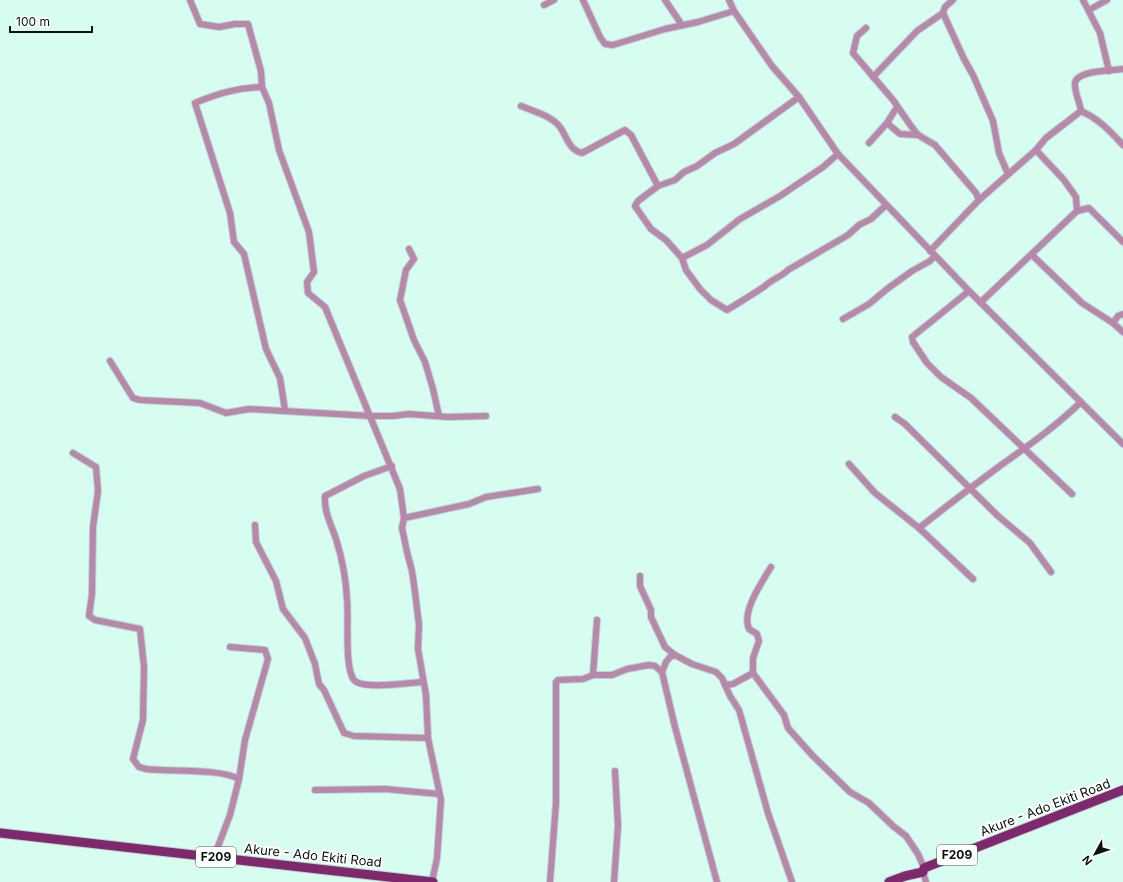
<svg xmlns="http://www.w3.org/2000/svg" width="1123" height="882" font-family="Inter,sans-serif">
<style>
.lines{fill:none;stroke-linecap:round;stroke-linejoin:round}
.street-casing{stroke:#b5d7cc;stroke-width:8}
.primary-casing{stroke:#b5d7cc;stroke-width:11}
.street{stroke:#b987ab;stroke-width:6}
.primary{stroke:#80286e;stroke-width:9}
.labels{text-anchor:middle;stroke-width:4;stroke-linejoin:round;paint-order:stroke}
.shield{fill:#fff;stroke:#505956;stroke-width:1}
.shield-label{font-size:12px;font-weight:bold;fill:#05120e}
.street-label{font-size:13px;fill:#05120e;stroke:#fff}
</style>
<rect width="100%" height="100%" fill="#d6fdf0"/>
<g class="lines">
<defs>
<g id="street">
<path d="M190,0L200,24L219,27L235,24H248L261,71L262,87L269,103L279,150L309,232L314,272L307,282L308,293L325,307L400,489L404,518L402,528L407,552L412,571L415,592L419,625L418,649L426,695L428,738L441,800L437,858L432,882"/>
<path d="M583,0L600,37L605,44L613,45L665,29L698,22L734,11"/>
<path d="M665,0L682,25"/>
<path d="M729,0L734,11L772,66L799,97L838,154L969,291L1123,444"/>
<path d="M953,0L945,7L943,13L964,59L973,75L993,121L999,153L1008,174"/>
<path d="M1083,0L1100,33L1109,71"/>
<path d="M544,5L554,0"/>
<path d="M1089,10L1107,0"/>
<path d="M866,28L857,36L853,53L893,100L911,126L918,135L935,145L976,193L979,200"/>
<path d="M873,77L917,31L943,13"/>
<path d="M262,87C237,88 219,93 195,103L230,213L234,242L244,254L266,349L280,378L285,410"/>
<path d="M799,97L734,144L715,153L697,166L684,172L675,180L658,186L638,201L635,206L651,229L666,240L682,258L686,270L700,289L711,300L727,310C740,302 752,295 765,286C772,279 781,277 788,270L848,235L859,225L871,219L886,205"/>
<path d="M521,106C533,111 552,116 560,127C567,137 569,150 582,153L625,130L631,135L658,186"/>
<path d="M1081,111C1080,102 1074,92 1075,83C1077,70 1112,71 1123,69"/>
<path d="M1081,111C1099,119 1110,131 1123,145"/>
<path d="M887,123L900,134L918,135"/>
<path d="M869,143L887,123L897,107"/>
<path d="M1036,150L1064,180L1076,197L1077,211"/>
<path d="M409,249L414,259L406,270L400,300L414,340L425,362L433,389L439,416"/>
<path d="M930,251L979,200L1036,150L1046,138L1081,111"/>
<path d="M1032,255L1082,303L1113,323L1123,332"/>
<path d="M682,258L707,245L740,219L780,196L823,167L838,154"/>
<path d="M969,291L912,337L913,342L927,363L941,377L971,398L1072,494"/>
<path d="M981,302L1077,211L1089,208L1123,242"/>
<path d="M843,319L869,304L887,289L912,271L930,261L935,256"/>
<path d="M1113,323L1118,316L1123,314"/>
<path d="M110,361L133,398L140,400L200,403L226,413L249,409L371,416H393L409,414L448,417L486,416"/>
<path d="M895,417L905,424L998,516L1030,543L1051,572"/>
<path d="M73,453L96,467L98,491L93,527L92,594L89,616L95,620L140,629L144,667L143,720L133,759L139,767L146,769C172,772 218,768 239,779"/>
<path d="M849,464L875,493L919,528L973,579"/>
<path d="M392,466L364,476L325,496C324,512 331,524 336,539C342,558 346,579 347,599C349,616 344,668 354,680C362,690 409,683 422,682"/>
<path d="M404,518L469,504L486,497L538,489"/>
<path d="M255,525L256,542L276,581L283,609L305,638L315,664L319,684L324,690L344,733L354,736L428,738"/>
<path d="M919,528C947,506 975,484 1004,463C1032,443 1056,426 1081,402"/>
<path d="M640,576V586L651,610V617L665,647L675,655"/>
<path d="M753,673L784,715L788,728L812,755L850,792L869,803L893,826L906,836L918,854L924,868"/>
<path d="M593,675L597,620"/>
<path d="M725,685L733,684L753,673V658L759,641L757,634L749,629C741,612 762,582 771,567"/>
<path d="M315,790L385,789L439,794"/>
<path d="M214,857L230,815L239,779L245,740L268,659L265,650L230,647"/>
<path d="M923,872L926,882"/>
<path d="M550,882L556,803V682L558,680L583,679L593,675H612L627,669L649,665L655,666L662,672"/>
<path d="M614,882L618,826L615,771"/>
<path d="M717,882L675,727L662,672L666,662L670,657L675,655L692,664L716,672L722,678L730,696L739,710L768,813L792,882"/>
</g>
<g id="primary">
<path d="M0,833L433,882"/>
<path d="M889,882L905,876L923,872L924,868L1123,790"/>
</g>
</defs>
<use href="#street" class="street-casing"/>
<use href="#primary" class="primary-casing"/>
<use href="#street" class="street"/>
<use href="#primary" class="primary"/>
</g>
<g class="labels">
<g class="shield">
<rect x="937" y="845" width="40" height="20" rx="3"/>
<rect x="196" y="847" width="40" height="20" rx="3"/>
</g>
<g class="shield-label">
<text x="957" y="859">F209</text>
<text x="216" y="861">F209</text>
</g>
<g class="street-label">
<text transform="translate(1045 807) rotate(-21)" y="5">Akure - Ado Ekiti Road</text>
<text transform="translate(313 855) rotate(6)" y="5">Akure - Ado Ekiti Road</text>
</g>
</g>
<g transform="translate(1095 854) rotate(230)" stroke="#ffffff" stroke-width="3" paint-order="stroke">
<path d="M0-3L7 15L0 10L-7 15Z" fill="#05120e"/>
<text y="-6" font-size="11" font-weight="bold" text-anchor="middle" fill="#05120e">N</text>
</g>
<path d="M10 26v6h82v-6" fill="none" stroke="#05120e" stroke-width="2"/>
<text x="16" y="26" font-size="12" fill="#05120e" stroke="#ffffff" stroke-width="3" paint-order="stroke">100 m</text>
</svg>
